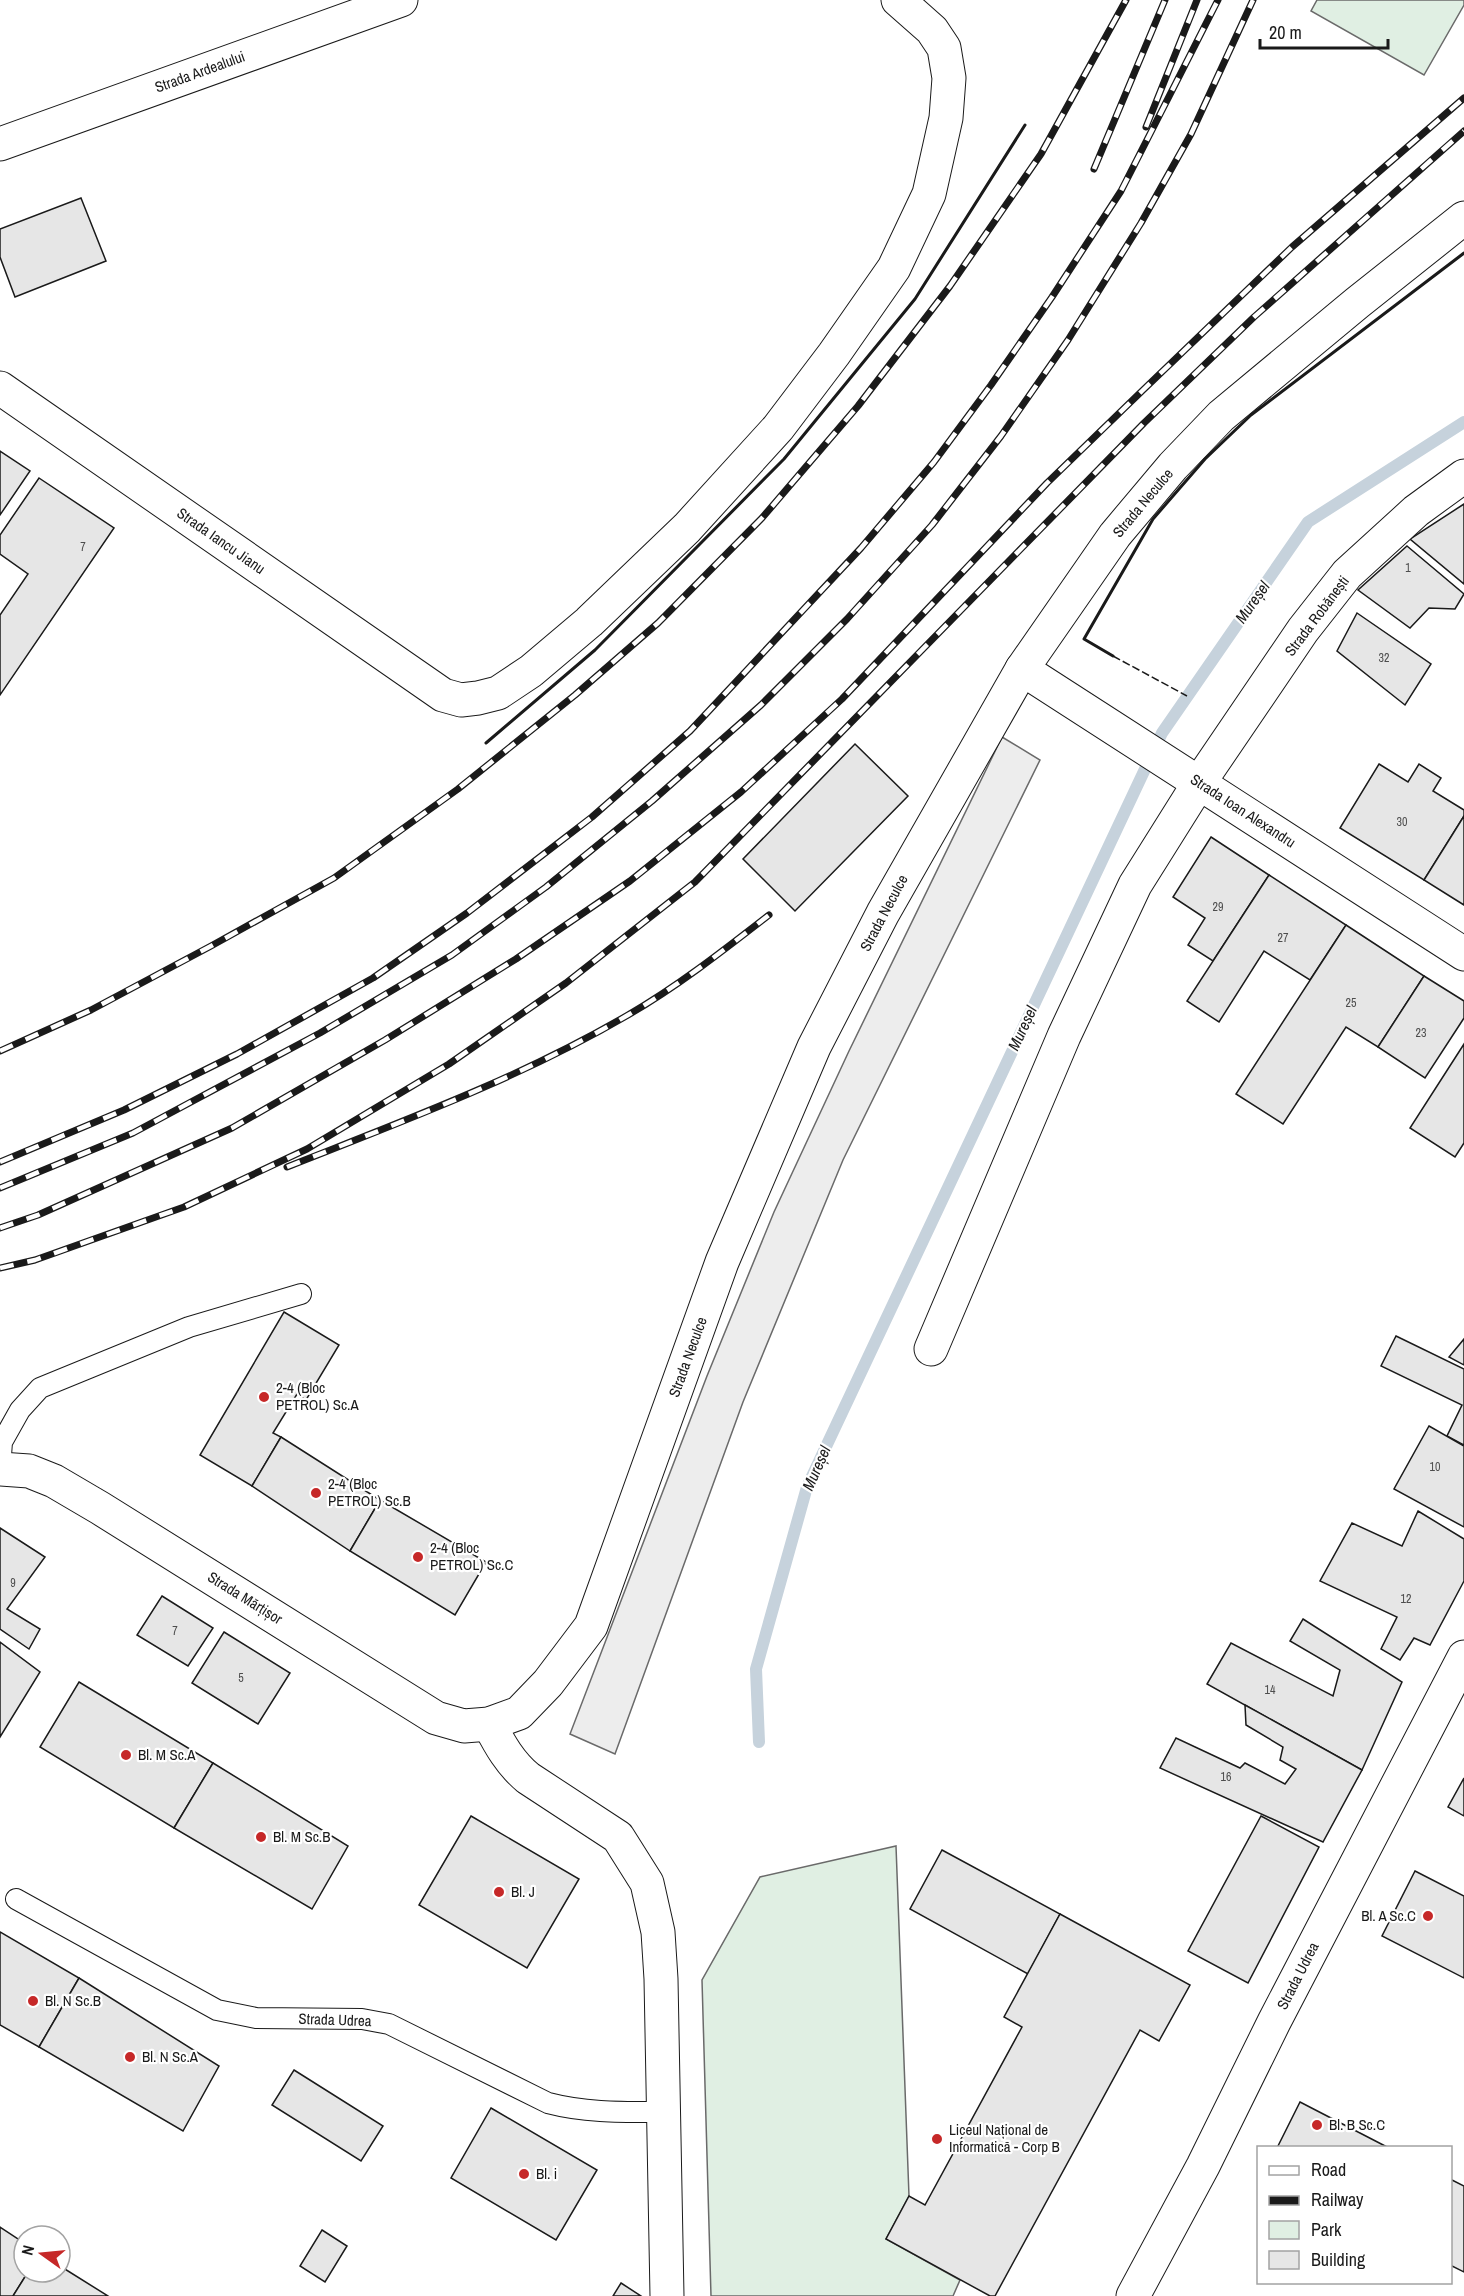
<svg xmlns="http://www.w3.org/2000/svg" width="1464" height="2296" font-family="'Archivo Narrow',sans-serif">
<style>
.green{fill:#e0efe3;stroke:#6a6a6a;stroke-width:1.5}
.parking{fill:#ededed;stroke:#6a6a6a;stroke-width:1.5}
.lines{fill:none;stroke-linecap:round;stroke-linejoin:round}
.stream{stroke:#c6d2dc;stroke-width:12}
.building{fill:#e6e6e6;stroke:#1a1a1a;stroke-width:1.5}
.lane-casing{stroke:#1a1a1a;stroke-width:22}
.street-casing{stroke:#1a1a1a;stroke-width:35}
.secondary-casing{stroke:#1a1a1a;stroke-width:35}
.lane{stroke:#fff;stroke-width:20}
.street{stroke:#fff;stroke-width:33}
.secondary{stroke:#fff;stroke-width:33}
.rail-casing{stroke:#1a1a1a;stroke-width:7}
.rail{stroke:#fff;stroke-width:4.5;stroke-dasharray:14;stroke-linecap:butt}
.fence{stroke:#1a1a1a;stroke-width:1.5;stroke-dasharray:8 3;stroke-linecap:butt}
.wall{stroke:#1a1a1a;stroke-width:3}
.poi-dot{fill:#c62828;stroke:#fff;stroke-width:2}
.labels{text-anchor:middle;stroke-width:4.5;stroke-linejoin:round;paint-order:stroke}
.number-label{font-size:12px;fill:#4d4d4d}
.street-label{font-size:15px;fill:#1a1a1a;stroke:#fff}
.poi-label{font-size:15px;fill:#1a1a1a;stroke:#fff;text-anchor:start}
.water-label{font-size:16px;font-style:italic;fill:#1a1a1a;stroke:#fff}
</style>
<rect width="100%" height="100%" fill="#fff"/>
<g class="green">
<path d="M1317,0H1464V5L1424,75L1311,11Z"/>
<path d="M896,1846L909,2196L886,2239L960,2280L953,2296H711L702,1980L760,1877Z"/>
</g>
<path class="parking" d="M1002,737L1040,760L843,1160L743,1402L615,1754L570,1734L707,1376L774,1212L849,1051Z"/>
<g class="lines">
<path class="stream" d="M759,1742L756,1669L807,1487L1162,733L1308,522L1464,422"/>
</g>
<g class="building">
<path d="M81,198L106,261L15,297L0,257V229Z"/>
<path d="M0,451L30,471L0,515Z"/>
<path d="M39,478L114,528L0,695V615L28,574L0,554V535Z"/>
<path d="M1464,504V584L1410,539Z"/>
<path d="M1407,546L1464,594L1455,609L1429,608L1410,628L1358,590Z"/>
<path d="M1357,613L1431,664L1405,705L1337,651Z"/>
<path d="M855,744L908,796L795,911L743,859Z"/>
<path d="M1379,764L1408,782L1419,764L1441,778L1433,791L1464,810V816L1424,880L1340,828Z"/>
<path d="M1464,816V905L1424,880Z"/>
<path d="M1211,837L1269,875L1213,961L1188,945L1205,918L1173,897Z"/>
<path d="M1269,875L1346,925L1310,980L1264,951L1219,1022L1187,1001Z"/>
<path d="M1346,925L1424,976L1378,1047L1346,1027L1283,1124L1236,1094Z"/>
<path d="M1424,976L1464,1001V1018L1425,1078L1378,1047Z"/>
<path d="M1464,1044V1143L1455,1157L1410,1128Z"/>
<path d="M284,1312L339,1345L306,1400L297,1394L273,1433L281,1437L252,1486L200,1455Z"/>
<path d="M1396,1336L1464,1369V1445L1447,1436L1462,1405L1381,1366Z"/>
<path d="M1464,1339V1365L1449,1357Z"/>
<path d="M1429,1426L1464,1446V1527L1394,1489Z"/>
<path d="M281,1437L380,1500L350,1551L252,1486Z"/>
<path d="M380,1500L486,1562L455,1615L350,1551Z"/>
<path d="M1418,1511L1464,1539V1581L1430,1645L1414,1638L1400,1660L1381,1649L1397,1617L1320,1581L1352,1523L1402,1546Z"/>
<path d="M0,1528L45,1557L7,1609L40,1629L29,1649L0,1629Z"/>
<path d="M162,1596L213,1628L188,1666L137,1635Z"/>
<path d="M1303,1619L1402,1682L1362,1770L1207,1684L1231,1643L1333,1696L1340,1670L1290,1641Z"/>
<path d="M224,1632L290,1673L258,1724L192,1683Z"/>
<path d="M0,1642L40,1672L0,1737Z"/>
<path d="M79,1682L213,1763L174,1828L40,1747Z"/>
<path d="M1245,1705L1362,1770L1323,1842L1160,1768L1176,1738L1240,1768L1245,1763L1285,1784L1296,1769L1280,1760L1283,1747L1246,1725Z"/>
<path d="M213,1763L348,1846L312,1909L174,1828Z"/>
<path d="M1464,1778V1816L1448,1807Z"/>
<path d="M471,1816L579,1879L527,1968L419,1905Z"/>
<path d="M1261,1816L1319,1847L1248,1983L1188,1951Z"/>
<path d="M942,1850L1060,1914L1028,1974L910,1909Z"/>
<path d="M1415,1871L1464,1896V1978L1382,1936Z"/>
<path d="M1060,1914L1190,1985L1159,2041L1140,2030L995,2296H990L886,2239L909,2196L925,2205L1022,2027L1004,2017Z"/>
<path d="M0,1932L79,1978L39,2047L0,2025Z"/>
<path d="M79,1978L219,2066L183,2131L39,2047Z"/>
<path d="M294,2070L383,2126L361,2161L272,2105Z"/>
<path d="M1300,2102L1389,2148H1277Z"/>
<path d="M491,2108L597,2170L556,2240L451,2178Z"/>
<path d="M1450,2179L1464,2186V2272L1450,2265Z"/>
<path d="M0,2227L24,2243V2272H28L13,2296H0Z"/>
<path d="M322,2230L347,2246L325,2282L300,2266Z"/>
<path d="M60,2266L108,2296H13L28,2272H60Z"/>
<path d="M621,2283L641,2296H613Z"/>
</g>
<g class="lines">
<defs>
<g id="lane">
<path d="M0,1469L2,1442L20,1410L40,1388L189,1327L301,1294"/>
<path d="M16,1899L217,2010L256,2018L362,2019L389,2024L548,2103C586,2113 624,2112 664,2112"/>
</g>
<g id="street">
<path d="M0,144L401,0"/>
<path d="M0,388L443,695L461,700L478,698L498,693L531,671L589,622L687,528L778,428L834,354L894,268L929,194L946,118L949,78L944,48L932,30L898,0"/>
<path d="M931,1349L1064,1036L1135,885L1199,783L1303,630L1347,574L1416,511L1464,476"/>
<path d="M489,1724C500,1745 510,1763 528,1778L618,1837L647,1883L658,1932L661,1979L667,2296"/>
<path d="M1133,2296L1203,2166L1274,2022L1464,1657"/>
</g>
<g id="secondary">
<path d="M1022,669L1464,954"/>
<path d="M0,1469L29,1471L54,1481L100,1508L436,1718L464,1726L489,1724L519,1713L548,1683L591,1626L722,1262L814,1047L883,913L1022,669L1115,535L1173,466L1221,416L1357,303L1464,218"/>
</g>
</defs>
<use href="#lane" class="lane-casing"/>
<use href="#street" class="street-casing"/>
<use href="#secondary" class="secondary-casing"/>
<use href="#lane" class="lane"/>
<use href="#street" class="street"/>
<use href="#secondary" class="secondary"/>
<defs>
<g id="rail">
<path d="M1146,127L1197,0"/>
<path d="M1094,169L1165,0"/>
<path d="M0,1051L91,1010L211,946L334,878L458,789L575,695L658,623L762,518L858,406L950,286L1041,154L1126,0"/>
<path d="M0,1162L124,1110L237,1054L373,978L467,913L592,817L690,731L861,548L934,462L991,385L1052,297L1121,191L1218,0"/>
<path d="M287,1167C403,1121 520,1078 628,1015C678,986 724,950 769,915"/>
<path d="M0,1188L133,1133L320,1033L452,955L546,887L652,801L761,705L847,619L932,525L1001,436L1068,340L1141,223L1191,134L1253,0"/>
<path d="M0,1228L38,1215L232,1128L385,1040L516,959L630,881L741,792L842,699L1047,483L1142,391L1292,247L1464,98"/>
<path d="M0,1268L35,1260L184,1207L307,1149L449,1064L566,983L695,882L1144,423L1254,317L1464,131"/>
</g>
</defs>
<use href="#rail" class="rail-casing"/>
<use href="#rail" class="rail"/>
<path class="fence" d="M1113,656L1187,696"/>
<g class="wall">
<path d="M1113,656L1084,639L1153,519L1205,459L1251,415L1464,253"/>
<path d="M486,743L595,650L784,459L915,299L1025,125"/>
</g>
</g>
<g class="poi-dot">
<circle cx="264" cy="1397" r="6"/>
<circle cx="316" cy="1493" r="6"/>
<circle cx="418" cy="1557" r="6"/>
<circle cx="126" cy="1755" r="6"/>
<circle cx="261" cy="1837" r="6"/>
<circle cx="499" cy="1892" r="6"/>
<circle cx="1428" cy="1916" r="6"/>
<circle cx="33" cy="2001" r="6"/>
<circle cx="130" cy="2057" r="6"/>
<circle cx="1317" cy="2125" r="6"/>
<circle cx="937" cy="2139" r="6"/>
<circle cx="524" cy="2174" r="6"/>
</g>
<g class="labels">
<g class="number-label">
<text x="83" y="551">7</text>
<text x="1408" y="572">1</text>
<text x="1384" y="662">32</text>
<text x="1402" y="826">30</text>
<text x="1218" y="911">29</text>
<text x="1283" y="942">27</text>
<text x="1351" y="1007">25</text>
<text x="1421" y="1037">23</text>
<text x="1435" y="1471">10</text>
<text x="13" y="1587">9</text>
<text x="1406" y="1603">12</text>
<text x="175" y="1635">7</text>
<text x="241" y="1682">5</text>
<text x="1270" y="1694">14</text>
<text x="1226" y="1781">16</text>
</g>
<g class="street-label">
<text transform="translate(200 72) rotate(-20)" y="5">Strada Ardealului</text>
<text transform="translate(1143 503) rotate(-50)" y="5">Strada Neculce</text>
<text transform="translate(221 541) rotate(35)" y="5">Strada Iancu Jianu</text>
<text transform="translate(1317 616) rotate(-53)" y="5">Strada Robănești</text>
<text transform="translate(1243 811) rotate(33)" y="5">Strada Ioan Alexandru</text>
<text transform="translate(884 913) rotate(-62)" y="5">Strada Neculce</text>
<text transform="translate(688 1357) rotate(-70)" y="5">Strada Neculce</text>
<text transform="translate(245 1598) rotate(32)" y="5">Strada Mărțișor</text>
<text transform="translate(1298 1976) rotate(-63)" y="5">Strada Udrea</text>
<text transform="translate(335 2020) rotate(2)" y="5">Strada Udrea</text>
</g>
<g class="poi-label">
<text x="276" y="1393">2-4 (Bloc<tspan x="276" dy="17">PETROL) Sc.A</tspan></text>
<text x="328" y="1489">2-4 (Bloc<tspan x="328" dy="17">PETROL) Sc.B</tspan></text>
<text x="430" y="1553">2-4 (Bloc<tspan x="430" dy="17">PETROL) Sc.C</tspan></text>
<text x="138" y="1760">Bl. M Sc.A</text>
<text x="273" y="1842">Bl. M Sc.B</text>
<text x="511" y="1897">Bl. J</text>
<text x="1416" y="1921" text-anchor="end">Bl. A Sc.C</text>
<text x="45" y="2006">Bl. N Sc.B</text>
<text x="142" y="2062">Bl. N Sc.A</text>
<text x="1329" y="2130">Bl. B Sc.C</text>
<text x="949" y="2135">Liceul Național de<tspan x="949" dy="17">Informatică - Corp B</tspan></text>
<text x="536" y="2179">Bl. i</text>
</g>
<g class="water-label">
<text transform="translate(1252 602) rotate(-55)" y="6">Mureșel</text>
<text transform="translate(1022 1028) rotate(-65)" y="6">Mureșel</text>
<text transform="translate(816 1468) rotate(-66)" y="6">Mureșel</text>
</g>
</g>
<rect x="1257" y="2146" width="195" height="138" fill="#ffffff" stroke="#a3a3a3" stroke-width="1.5"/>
<rect x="1269" y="2166" width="30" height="9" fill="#ffffff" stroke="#a3a3a3" stroke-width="1.5"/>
<text x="1311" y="2176" font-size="18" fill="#1a1a1a">Road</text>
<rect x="1269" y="2196" width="30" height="9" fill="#1a1a1a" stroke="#a3a3a3" stroke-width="1.5"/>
<text x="1311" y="2206" font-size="18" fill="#1a1a1a">Railway</text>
<rect x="1269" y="2221" width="30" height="18" fill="#e0efe3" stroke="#a3a3a3" stroke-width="1.5"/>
<text x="1311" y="2236" font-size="18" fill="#1a1a1a">Park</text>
<rect x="1269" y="2251" width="30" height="18" fill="#e6e6e6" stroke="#a3a3a3" stroke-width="1.5"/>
<text x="1311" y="2266" font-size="18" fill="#1a1a1a">Building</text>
<g transform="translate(42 2254) rotate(285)"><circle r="28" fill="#ffffff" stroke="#a3a3a3" stroke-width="1.5"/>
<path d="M0-4.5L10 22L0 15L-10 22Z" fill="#c62828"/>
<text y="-9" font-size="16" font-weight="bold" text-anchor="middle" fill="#1a1a1a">N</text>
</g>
<path d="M1260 39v9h128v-9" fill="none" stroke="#1a1a1a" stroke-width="3"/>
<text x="1269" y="39" font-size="18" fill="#1a1a1a" stroke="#ffffff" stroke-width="4.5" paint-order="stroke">20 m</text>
</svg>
